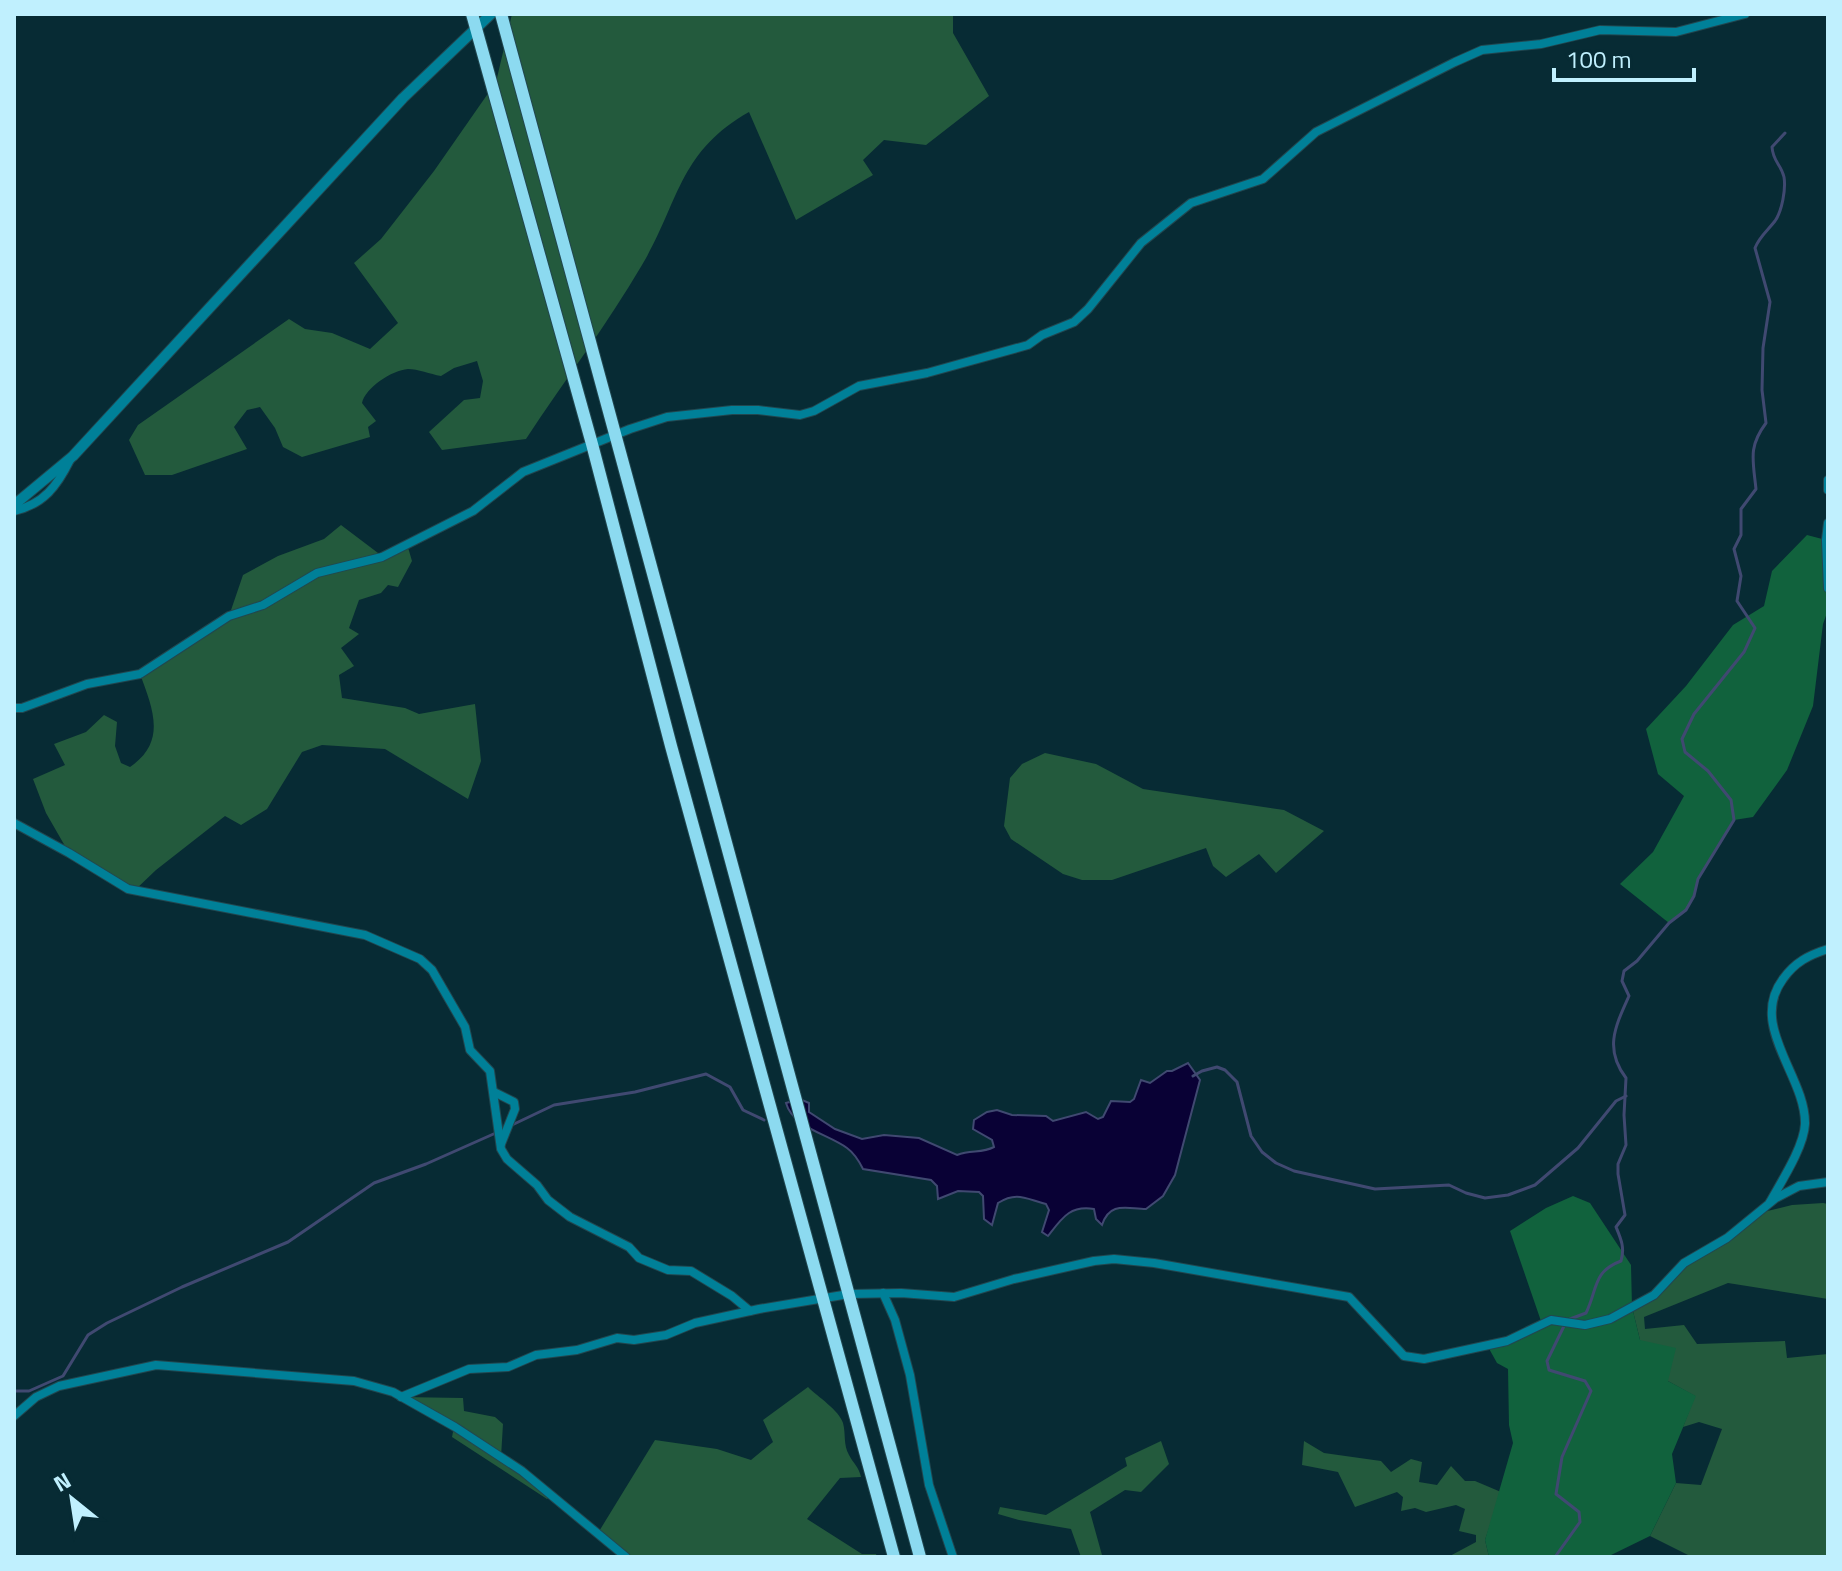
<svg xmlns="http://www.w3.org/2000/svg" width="1842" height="1571" font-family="'Titillium Web',sans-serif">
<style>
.green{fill:#235a3d}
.forest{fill:#11623d}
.water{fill:#090135;stroke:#404971;stroke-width:2}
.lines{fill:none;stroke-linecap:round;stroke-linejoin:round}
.stream{stroke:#404971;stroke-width:3}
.minor-casing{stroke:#214750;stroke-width:10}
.tertiary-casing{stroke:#214750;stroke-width:12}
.trunk-casing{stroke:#214750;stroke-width:14}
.minor{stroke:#008098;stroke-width:8}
.tertiary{stroke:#008098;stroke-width:10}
.trunk{stroke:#8cdaf0;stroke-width:12}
</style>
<rect width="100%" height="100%" fill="#072b34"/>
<g class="green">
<path d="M512,14H953V33L989,96L926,145L884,140L863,160L873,175L796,220L749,112C678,152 679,203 642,265C607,325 564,381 526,439L442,450L429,432L464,400L480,398L483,381L477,361L454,368L441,376C430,374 418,369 408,369C392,370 365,388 362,403L376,421L368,427L370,437L302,457L283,447L275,428L260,407L247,410L234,427L247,449L172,475H145L129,440L138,425L289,319L305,329L332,333L370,349L398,323L354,263L381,239L434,171L496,82Z"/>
<path d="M341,525L382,556L407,544L412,561L398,587L388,585L381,593L359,600L349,628L359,634L341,648L354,666L339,675L342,698L405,708L419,714L475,704L481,761L468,799L385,749L322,745L302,752L267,809L241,825L225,816L156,870L134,891L69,853L46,813L33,779L65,765L54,744L86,732L104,715L117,722L115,746L121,763L130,767C167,742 153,709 140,674L229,616L243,575L278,556L324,539Z"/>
<path d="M1045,753L1096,764L1143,789L1284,810L1324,831L1276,873L1259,854L1226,877L1213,866L1206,848L1112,880H1082L1063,874L1011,839L1004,826L1010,778L1022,764Z"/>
<path d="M1823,1203L1828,1204V1299L1728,1283L1644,1317L1645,1329L1684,1325L1697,1344L1785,1341L1787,1358L1828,1354V1556L1692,1557L1650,1536L1676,1483L1701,1485L1722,1429L1699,1422L1683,1427L1695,1396L1668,1381L1640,1340L1632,1307L1654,1295L1684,1263L1759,1213L1792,1205Z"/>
<path d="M808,1387C818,1397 839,1410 843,1423C846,1434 843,1444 849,1455C853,1463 859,1467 861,1477L840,1478L807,1519L862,1554H876L877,1557H626L598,1533L655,1440L717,1449L751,1460L773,1442L763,1420Z"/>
<path d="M401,1397L463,1398L464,1411L495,1417L503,1424L501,1457L551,1495L547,1499L452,1437L454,1427Z"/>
<path d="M1161,1441L1169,1464L1141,1492L1125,1490L1090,1512L1102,1555L1081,1557L1071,1529L1019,1520L998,1514L1000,1507L1046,1515L1127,1466L1125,1458Z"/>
<path d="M1304,1441L1324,1453L1381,1461L1391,1472L1411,1459L1422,1462L1419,1482L1437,1485L1451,1466L1465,1481H1475L1501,1492L1485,1540L1489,1557H1448L1476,1542V1535L1459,1531L1465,1509L1456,1505L1426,1512L1415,1508L1401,1511L1403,1497L1397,1492L1355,1507L1338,1472L1302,1465Z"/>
</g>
<g class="forest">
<path d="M1807,535L1826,540L1828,610L1823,624L1813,706L1787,770L1753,817L1734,820L1698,879L1694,896L1686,910L1669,923L1620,884L1653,852L1684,796L1658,774L1646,729L1686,686L1733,625L1764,606L1772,571Z"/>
<path d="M1573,1196L1590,1203L1631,1265L1632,1307L1640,1340L1676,1348L1668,1381L1696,1396L1672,1454L1676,1483L1650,1536L1607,1557H1489L1485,1540L1513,1443L1509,1425L1508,1369L1497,1363L1487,1345L1542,1324L1510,1231L1546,1208Z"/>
</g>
<path class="water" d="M1188,1063L1200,1080L1175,1175L1163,1196L1146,1209C1127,1209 1110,1201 1102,1225L1096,1219L1094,1209C1070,1205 1062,1218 1048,1236L1042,1232L1049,1210L1046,1204C1026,1199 1017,1191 998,1203L992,1225L984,1219L983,1196L979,1192L958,1191L938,1199L937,1186L931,1180L863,1169C859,1161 854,1153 847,1148C828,1134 793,1128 786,1103L800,1099L809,1103V1112L835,1129L862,1139L884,1135L919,1138L957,1155C971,1149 981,1154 994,1147L992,1140L973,1129L974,1120L987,1112L997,1110L1012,1115L1046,1116L1053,1121L1086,1112L1098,1119L1103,1117L1111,1101L1130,1102L1134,1099L1141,1080L1150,1083L1167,1071H1172Z"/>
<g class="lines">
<g class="stream">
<path d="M1193,1076L1202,1071L1217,1067L1225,1070L1237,1082L1251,1136L1262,1152L1276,1163L1294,1171L1375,1189L1449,1185L1466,1193L1485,1198L1508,1195L1535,1185L1578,1148L1616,1101L1626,1096"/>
<path d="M512,1125L554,1105L635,1092L706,1074L730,1087L743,1110L764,1120"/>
<path d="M1570,1319L1586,1313C1598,1289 1592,1272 1621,1261C1625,1248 1621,1239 1616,1227L1625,1215L1618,1174V1164L1626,1145L1624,1115L1626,1078C1604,1049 1615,1027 1629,996L1622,981L1624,971L1637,961L1669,923L1686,910L1694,896L1698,879L1734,820L1731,800L1708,771L1685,752L1682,739L1694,714L1744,652L1755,628L1737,601L1741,576L1734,549L1741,535V509L1756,489C1753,460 1748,447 1766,423L1762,390L1763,348L1770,302L1755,248C1759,237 1768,230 1775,221C1782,211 1786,189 1784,177C1781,164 1773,162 1772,147L1785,133"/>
<path d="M14,1391H29L63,1376L88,1335L107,1323L182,1287L288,1242L374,1183L426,1164L498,1132"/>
<path d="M1555,1557L1580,1522L1579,1512L1556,1494L1562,1457L1591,1391L1585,1381L1549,1370L1547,1361L1565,1324"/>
</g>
<defs>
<g id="minor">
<path d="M1828,480V490"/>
<path d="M14,511C44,504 57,486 70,460"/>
<path d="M1828,523L1826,540L1828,588"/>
<path d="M14,708H22L87,684L140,674L229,616L263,605L317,573L382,557L473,511L523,472L630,429L667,417L732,410H758L800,415L814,411L859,386L927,373L1028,345L1042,335L1074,322L1088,309L1141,243L1191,203L1263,179L1316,132L1455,62L1482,50L1541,44L1600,30L1676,32L1745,14"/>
<path d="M14,823L69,853L128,889L365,935L420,959L432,970L465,1027L470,1050L490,1071L501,1149L507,1159L537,1185L548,1200L570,1217L629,1247L639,1258L668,1270L691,1271L732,1296L750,1311"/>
<path d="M494,1092L514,1102L515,1109L501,1144"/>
<path d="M1770,1202C1781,1182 1804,1147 1805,1124C1806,1076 1748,1026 1783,979C1795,962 1809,955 1828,949"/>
<path d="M883,1293L895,1320L910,1375L929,1485L953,1557"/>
<path d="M401,1397L469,1369L508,1367L536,1355L577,1350L617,1338L634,1340L666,1335L695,1323L759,1309L849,1294L901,1293L954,1297L1014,1279L1094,1261L1114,1259L1154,1263L1349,1297L1404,1356L1424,1359L1507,1341L1551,1320L1585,1325L1610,1319L1654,1295L1684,1263L1727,1238L1776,1198L1799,1186L1828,1182"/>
<path d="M14,1416L36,1397L59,1386L156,1365L354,1381L393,1392L455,1427L522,1471L626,1557"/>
</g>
<path id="tertiary" d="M14,505L73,456L403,98L491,14"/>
<g id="trunk">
<path d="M472,14L592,444L671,746L894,1557"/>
<path d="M501,14L920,1557"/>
</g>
</defs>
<use href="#minor" class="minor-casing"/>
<use href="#tertiary" class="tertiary-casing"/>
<use href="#trunk" class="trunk-casing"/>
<use href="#minor" class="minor"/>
<use href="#tertiary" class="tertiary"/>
<use href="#trunk" class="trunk"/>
</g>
<rect width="1842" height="1571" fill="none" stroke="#c0f0fe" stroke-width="32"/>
<g transform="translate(72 1499) rotate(330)" stroke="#072b34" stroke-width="6" paint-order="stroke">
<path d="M0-6L14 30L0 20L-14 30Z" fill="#c0f0fe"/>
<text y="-12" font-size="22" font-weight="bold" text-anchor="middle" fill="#c0f0fe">N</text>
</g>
<path d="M1554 68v12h140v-12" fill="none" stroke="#c0f0fe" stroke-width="4"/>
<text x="1566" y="68" font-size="24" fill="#c0f0fe" stroke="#072b34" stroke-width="6" paint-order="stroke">100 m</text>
</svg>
